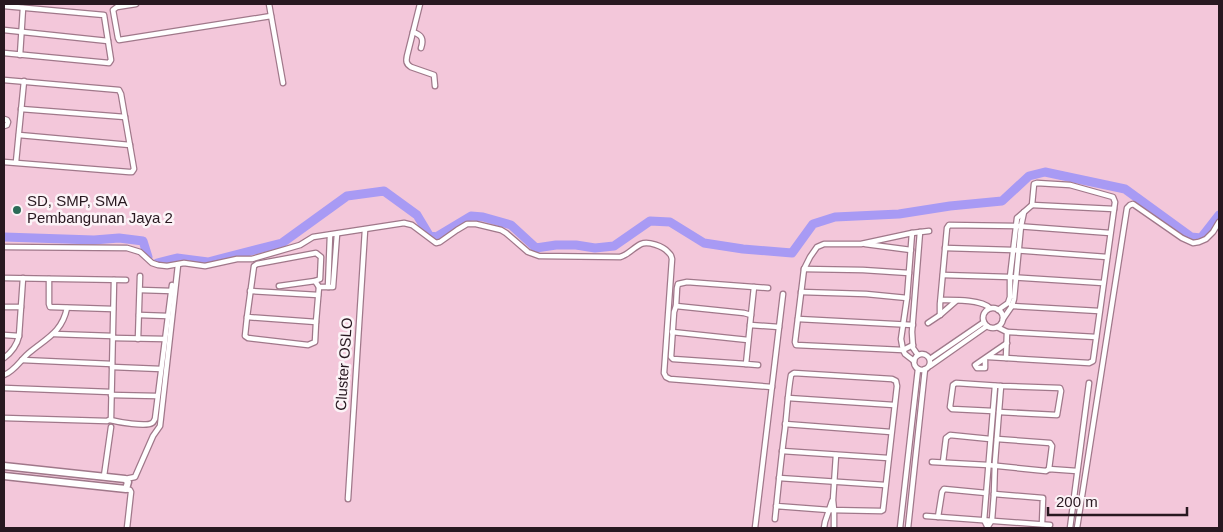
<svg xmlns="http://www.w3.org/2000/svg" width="1223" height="532" font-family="Arial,sans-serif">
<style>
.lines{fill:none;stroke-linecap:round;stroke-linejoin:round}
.river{stroke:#a89af4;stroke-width:9}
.street-casing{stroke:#a0788a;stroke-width:7}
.secondary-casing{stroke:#a0788a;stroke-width:9}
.street{stroke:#fff;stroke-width:4.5}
.secondary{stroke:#fff;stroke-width:6}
.poi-dot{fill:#2c6a57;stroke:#fcf3f7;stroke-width:2}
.labels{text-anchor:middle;stroke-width:5;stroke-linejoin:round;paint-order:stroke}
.poi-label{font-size:15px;fill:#281820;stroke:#fcf3f7;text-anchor:start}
.street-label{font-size:15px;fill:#281820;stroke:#fcf3f7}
</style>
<rect width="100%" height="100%" fill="#f3c7da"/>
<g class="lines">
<g class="river">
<path d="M4,237L94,240L119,238L143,241L148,257"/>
<path d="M157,263L177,258L208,262L282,243L347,196L384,191L417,215L429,235L436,237L471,216L483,217L511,225L536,248L556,245H576L595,248L614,246L650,221L670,222L704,243L743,249L792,253L813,224L835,217L899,214L950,206L1002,201L1029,176L1045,172L1125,189L1191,237L1201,238L1219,215"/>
</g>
<defs>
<g id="street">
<path d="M136,4L117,7L113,10L118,38L119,40L271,16"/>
<path d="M269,4L283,83"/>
<path d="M420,4L407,56C406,61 406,64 411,67L434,75L435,86"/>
<path d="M4,6L104,15L111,60L109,63L4,53"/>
<path d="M4,30L108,41"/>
<path d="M413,32C422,35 424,39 421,48"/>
<path d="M20,55L23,8"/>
<path d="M4,80L119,90L121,94L134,169L132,172H129L4,162"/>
<path d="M21,109L125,117"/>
<path d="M4,119L7,120L8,122L7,125L4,126"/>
<path d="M19,135L130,145"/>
<path d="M16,162L24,81"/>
<path d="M1032,205L1114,209"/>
<path d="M912,233L907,298L901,339L903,350L905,354L914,361"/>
<path d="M865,244L911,250"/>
<path d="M4,247L127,248L140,252L152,263L158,265L167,266L184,263L205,266L237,259H252L300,245L313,237L404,223L412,225L436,243L440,242L457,230L467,224H476L501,230L506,233L528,252L539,256L620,257C628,255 633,248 641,244C648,241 663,246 668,252C671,255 671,255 672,259L664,373L666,377L670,379L772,387"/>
<path d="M945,248L1013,250L1107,257"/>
<path d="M804,269L863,270L909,273"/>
<path d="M943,275L1010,277L1103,283"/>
<path d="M4,278L126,280"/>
<path d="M49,279V304L50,307L113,309"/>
<path d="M315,281L320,279L321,257L316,253L257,264L254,266L247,317L316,322L319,287"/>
<path d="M279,286L315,281L319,287H333L337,234"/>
<path d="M328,287L330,235"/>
<path d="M140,290L172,291"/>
<path d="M250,291L318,295"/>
<path d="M801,292L866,294L907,298"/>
<path d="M941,300C953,300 981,299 990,308"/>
<path d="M1011,305L1012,306L1099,311"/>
<path d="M676,306L744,313L751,315L750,325"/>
<path d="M4,307H21"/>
<circle cx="993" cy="318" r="10"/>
<path d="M139,315L168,316"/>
<path d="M751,315L754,287"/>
<path d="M940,315V304L947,228L949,225L1016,226L1110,233"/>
<path d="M247,317L245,336L248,338L308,345L315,342L316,322"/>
<path d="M798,319L913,325"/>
<path d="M1003,319L1012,306L1014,299L1021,226L1024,212"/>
<path d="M928,323L940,315L956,301"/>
<path d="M997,327L1007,332L1006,358"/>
<path d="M672,332L748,340"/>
<path d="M1007,332L1096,337"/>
<path d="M54,334L113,336"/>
<path d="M4,335L19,336"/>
<path d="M113,338L165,339"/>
<path d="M138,339L140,276"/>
<path d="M913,345L903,350L796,345L795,342L804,269L810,257L817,247L824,244H861L912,233L929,231"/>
<circle cx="922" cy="362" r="8"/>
<path d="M918,355L913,348L912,332L920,232"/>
<path d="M988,357L1089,363L1093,361L1115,202L1113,197L1070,185L1037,183L1034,184L1032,205L1017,218L1010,277V297L1008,303L998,310"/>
<path d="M4,358C12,352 17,345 19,336L23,278"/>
<path d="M930,359L984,322"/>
<path d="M985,359V368H977L975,365L1007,343"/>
<path d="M22,360L112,364"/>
<path d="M746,364L673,359L671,357L674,312L676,306L677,288L678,284L687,282L768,288"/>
<path d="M758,365L746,364L750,325L779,327"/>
<path d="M930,366L987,326"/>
<path d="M112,367L161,369"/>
<path d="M4,375C15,371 21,359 30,352C47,338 62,332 67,308"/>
<path d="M4,388L111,392"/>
<path d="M111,395L157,396"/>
<path d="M788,398L894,405"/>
<path d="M993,411L952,409L950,407L953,385L956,383L1001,386L1060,388L1061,391L1057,415L999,412"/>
<path d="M4,418L107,421L111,419L114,280"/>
<path d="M110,420C118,422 146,427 152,423C154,422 154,420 155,419L172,285"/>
<path d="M785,424L891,432"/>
<path d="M997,439L1050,443L1052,446L1049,469"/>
<path d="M782,451L888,458"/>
<path d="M932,462L988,465L1046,471L1049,469L1077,471"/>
<path d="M943,462L946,438L950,435L990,439"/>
<path d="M104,476L111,427"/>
<path d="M779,478L885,485"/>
<path d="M125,479L135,477L153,436L160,426L178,265"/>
<path d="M126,489L130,490L131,492L127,528"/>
<path d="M994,494L1043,498L1042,524"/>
<path d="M348,499L365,230"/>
<path d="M926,516L1050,525"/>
<path d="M938,517L942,492L944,489L986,493"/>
<path d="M775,519C778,489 781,459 785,429C787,411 788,392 791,375L794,373L892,379L896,381L897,386L883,510L881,511L829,510L776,506"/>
<path d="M987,526L984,520L995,386"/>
<path d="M755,528L783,294"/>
<path d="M824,528L825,522L832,501"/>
<path d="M834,528V510L833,500L836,455"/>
<path d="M900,528L918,369"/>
<path d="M908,528L925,369"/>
<path d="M987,528L992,520L994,494L995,462L1001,386"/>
<path d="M1070,528L1089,383"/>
<path d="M1077,528L1127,208L1130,205L1133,204L1182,238L1193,243L1199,242L1206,239L1213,232L1219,222"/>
</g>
<path id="secondary" d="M4,466L125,479L128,482L126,489L4,476"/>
</defs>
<use href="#street" class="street-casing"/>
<use href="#secondary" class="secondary-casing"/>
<use href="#street" class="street"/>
<use href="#secondary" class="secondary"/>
</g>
<circle class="poi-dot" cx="17" cy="210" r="5"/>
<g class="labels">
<g class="poi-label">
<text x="27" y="206">SD, SMP, SMA<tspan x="27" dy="17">Pembangunan Jaya 2</tspan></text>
</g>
<g class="street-label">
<text transform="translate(344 364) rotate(-86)" y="5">Cluster OSLO</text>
</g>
</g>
<rect width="1223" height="532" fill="none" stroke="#281820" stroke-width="10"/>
<path d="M1048 507v8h139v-8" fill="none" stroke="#281820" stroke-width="2.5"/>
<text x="1056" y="507" font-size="15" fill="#281820" stroke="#fcf3f7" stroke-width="4" paint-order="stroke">200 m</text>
</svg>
